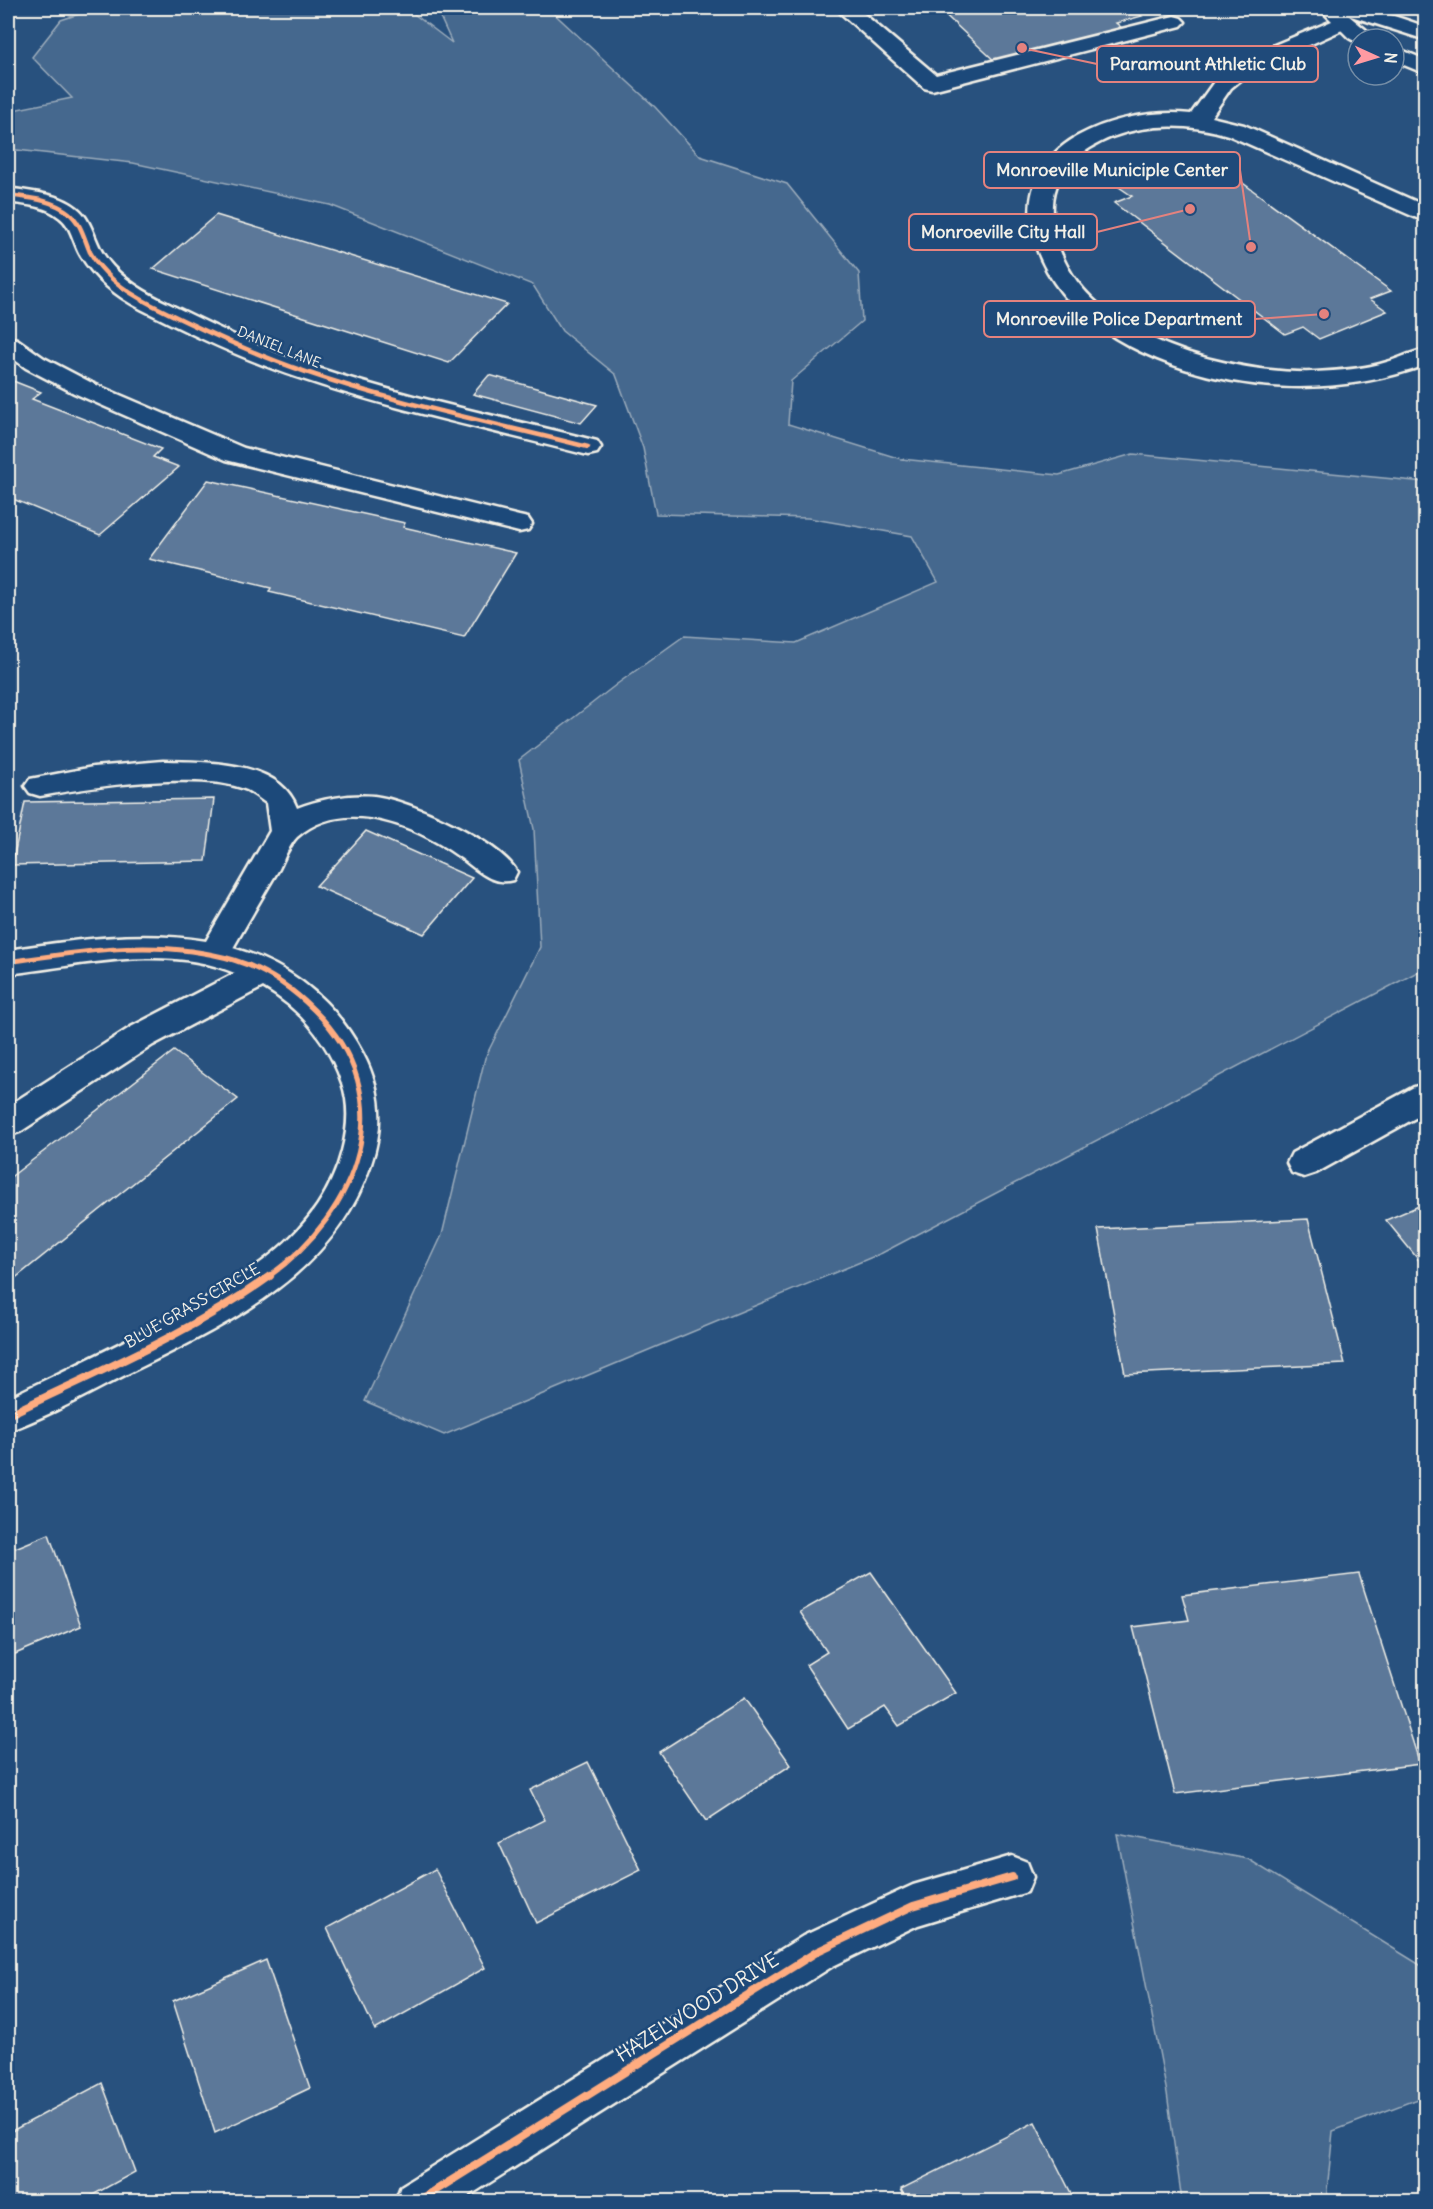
<svg xmlns="http://www.w3.org/2000/svg" width="1433" height="2209" font-family="Delius,sans-serif">
<style>
.green{fill:#45688e;stroke:#9cacbb;stroke-width:1.5}
.building{fill:#5b7899;stroke:#f4f1e8;stroke-width:1.5}
.lines{fill:none;stroke-linecap:round;stroke-linejoin:round}
.minor-casing{stroke:#f4f1e8;stroke-width:5}
.major-casing{stroke:#f4f1e8;stroke-width:5}
.minor{fill:#1f4a7a;fill-rule:evenodd}
.major{fill:#1f4a7a;fill-rule:evenodd}
.cycleway-far2-casing{stroke:#1f4a7a;stroke-width:8}
.cycleway-far1-casing{stroke:#1f4a7a;stroke-width:9}
.cycleway-casing{stroke:#1f4a7a;stroke-width:11}
.cycleway-far2{stroke:#ffac80;stroke-width:4.5}
.cycleway-far1{stroke:#ffac80;stroke-width:5}
.cycleway{stroke:#ffac80;stroke-width:8}
.labels{text-anchor:middle;stroke-width:5;stroke-linejoin:round;paint-order:stroke}
.far-street-label{font-size:14px;fill:#f4f1e8;stroke:#1f4a7a}
.street-label{font-size:16px;fill:#f4f1e8;stroke:#1f4a7a}
.near-street-label{font-size:20px;fill:#f4f1e8;stroke:#1f4a7a}
.leader{fill:none;stroke:#e4827e;stroke-width:2}
.callout-dot{fill:#e4827e;stroke:#1f4a7a;stroke-width:2}
.callout{fill:#1f4a7a;stroke:#e4827e;stroke-width:2}
.callout-label{font-size:18px;text-anchor:middle;font-weight:bold;fill:#f4f1e8}
</style>
<rect width="100%" height="100%" fill="#28517e"/>
<filter id="ink" filterUnits="userSpaceOnUse"><feTurbulence type="fractalNoise" baseFrequency=".0167" numOctaves="2"/><feDisplacementMap in="SourceGraphic" scale="12" xChannelSelector="R" yChannelSelector="G"/><feConvolveMatrix kernelMatrix="1 2 1 2 8 2 1 2 1" color-interpolation-filters="sRGB"/></filter>
<g filter="url(#ink)">
<g class="green">
<path d="M97,8H406L452,43L436,8H548L655,107L700,156L787,184L859,273L862,321L791,381L788,424L901,459L1059,475L1133,454L1425,482V968L882,1253L444,1435L365,1401L442,1235L485,1058L540,947L534,829L519,760L617,684L684,636L796,643L938,582L912,536L808,518L656,514L643,448L616,375L562,331L533,285L330,205L133,163L8,149V111L72,98L32,57L61,20Z"/>
<path d="M1117,1834L1248,1859L1425,1968V2096L1333,2131L1326,2201H1182L1167,2093Z"/>
</g>
<g class="building">
<path d="M938,8H1131L1142,16L1116,23L1127,32L999,65Z"/>
<path d="M1183,161L1198,172L1218,165L1391,291L1370,299L1387,311L1319,339L1303,327L1285,334L1114,203L1132,196L1116,185Z"/>
<path d="M216,215L507,304L449,363L153,269Z"/>
<path d="M489,375L597,405L581,423L473,394Z"/>
<path d="M8,379L41,392L32,399L161,449L153,457L179,467L100,535L8,497Z"/>
<path d="M208,480L405,523L403,527L516,553L464,638L269,592L271,588L149,559Z"/>
<path d="M214,799L206,861L12,865L25,802Z"/>
<path d="M366,831L472,878L424,934L316,886Z"/>
<path d="M174,1051L238,1099L8,1284V1179Z"/>
<path d="M1426,1203V1269L1386,1220Z"/>
<path d="M1308,1219L1345,1364L1125,1374L1098,1229Z"/>
<path d="M49,1534L81,1626L8,1657V1551Z"/>
<path d="M871,1572L956,1693L899,1726L885,1707L848,1729L806,1665L827,1652L800,1612Z"/>
<path d="M1359,1574L1420,1764L1175,1794L1133,1627L1189,1620L1182,1595Z"/>
<path d="M744,1698L791,1765L706,1821L659,1752Z"/>
<path d="M588,1762L641,1870L536,1923L499,1843L545,1820L530,1790Z"/>
<path d="M435,1869L485,1968L375,2030L327,1928Z"/>
<path d="M266,1960L310,2088L215,2133L173,2001Z"/>
<path d="M102,2083L135,2172L80,2202H8V2133Z"/>
<path d="M1035,2122L1075,2201L907,2202L901,2189Z"/>
</g>
<g class="lines">
<defs>
<g id="minor">
<path d="M835,8H857L936,75L1174,16L1181,18L1185,22L1181,26L932,90L924,88Z"/>
<path d="M1344,16L1351,18L1355,22L1351,26L1252,71L1231,88L1211,117L1244,125L1426,206V222L1228,135C1190,124 1150,123 1112,137C1082,149 1055,170 1053,204C1047,327 1219,375 1315,372C1339,371 1364,369 1387,362C1400,358 1412,352 1426,349V365C1349,393 1262,394 1185,369C1147,357 1111,339 1081,313C1027,265 1003,180 1076,137C1110,118 1153,110 1191,114L1216,79L1236,61Z"/>
<path d="M8,188C30,192 59,193 77,208C92,220 94,240 104,255C117,276 143,291 165,302C214,326 263,350 315,367C407,398 503,417 597,441L601,447L597,453L588,455C492,430 393,410 299,378C245,360 192,335 141,309C117,297 95,279 81,256C73,243 72,226 59,217C45,205 25,205 8,202Z"/>
<path d="M8,337L17,339L44,358L92,383L244,448L519,516L528,518L532,524L528,530L519,532L226,460L74,393L26,368L8,355Z"/>
<path d="M163,761C206,762 280,760 297,808C320,799 349,794 374,796C409,800 500,841 517,872L513,880C492,886 478,870 461,858C417,826 345,795 297,837C289,845 284,859 279,869C263,895 248,922 233,948C291,965 335,1001 363,1054C382,1090 384,1126 371,1164C334,1276 226,1325 127,1374C88,1394 49,1416 8,1431V1398C61,1372 115,1347 167,1319C240,1280 320,1237 342,1151C348,1128 350,1106 342,1083C328,1042 301,1009 263,987L153,1045L20,1132L8,1136V1106L131,1027L235,973C163,943 81,966 8,974V950C74,940 139,930 206,941L270,831L266,803C260,799 253,793 247,790C201,770 90,787 40,796L30,793L25,786L30,779L93,767Z"/>
<path d="M1426,1083V1112L1316,1173L1304,1177L1292,1173L1287,1163L1292,1153L1414,1087Z"/>
<path d="M1012,1856L1027,1862L1033,1877L1027,1892L918,1925L833,1966L459,2202H395L401,2186L803,1936L913,1885Z"/>
</g>
<g id="major">
<path d="M1319,8C1359,4 1388,13 1426,27V40L1348,15L1377,39H1358V43L1349,38Z"/>
<path d="M1394,47L1426,60V74L1394,61Z"/>
</g>
</defs>
<use href="#minor" class="minor-casing"/>
<use href="#major" class="major-casing"/>
<use href="#minor" class="minor"/>
<use href="#major" class="major"/>
<defs>
<path id="cycleway-far2" d="M8,195C28,198 52,199 69,213C81,223 84,238 90,252C103,276 128,293 152,305C202,330 253,354 306,372C398,404 494,423 588,447"/>
<path id="cycleway-far1" d="M8,962C83,951 159,938 234,960C264,969 292,988 314,1010C404,1098 358,1212 268,1277"/>
<g id="cycleway">
<path d="M8,1415C95,1373 191,1333 270,1276"/>
<path d="M417,2202L818,1951L913,1906L1012,1877"/>
</g>
</defs>
<use href="#cycleway-far2" class="cycleway-far2-casing"/>
<use href="#cycleway-far1" class="cycleway-far1-casing"/>
<use href="#cycleway" class="cycleway-casing"/>
<use href="#cycleway-far2" class="cycleway-far2"/>
<use href="#cycleway-far1" class="cycleway-far1"/>
<use href="#cycleway" class="cycleway"/>
</g>
</g>
<g class="labels">
<g class="far-street-label">
<text transform="translate(279 347) rotate(22)" y="5">DANIEL LANE</text>
</g>
<g class="street-label">
<text transform="translate(192 1305) rotate(-30)" y="6">BLUE GRASS CIRCLE</text>
</g>
<g class="near-street-label">
<text transform="translate(697 2007) rotate(-32)" y="7">HAZELWOOD DRIVE</text>
</g>
</g>
<path class="leader" d="M1022 48L1097 64M1251 247L1240 170M1190 209L1097 232M1324 314L1255 319"/>
<g class="callout-dot">
<circle cx="1022" cy="48" r="6"/>
<circle cx="1251" cy="247" r="6"/>
<circle cx="1190" cy="209" r="6"/>
<circle cx="1324" cy="314" r="6"/>
</g>
<g class="callout">
<rect x="1097" y="46" width="221" height="36" rx="6"/>
<rect x="984" y="152" width="256" height="36" rx="6"/>
<rect x="909" y="214" width="188" height="36" rx="6"/>
<rect x="984" y="301" width="271" height="36" rx="6"/>
</g>
<g class="callout-label">
<text x="1208" y="70">Paramount Athletic Club</text>
<text x="1112" y="176">Monroeville Municiple Center</text>
<text x="1003" y="238">Monroeville City Hall</text>
<text x="1119" y="325">Monroeville Police Department</text>
</g>
<rect width="1433" height="2209" fill="none" stroke="#1f4a7a" stroke-width="30"/>
<rect x="15" y="15" width="1403" height="2179" fill="none" stroke="#f4f1e8" stroke-width="2" filter="url(#ink)"/>
<g transform="translate(1376 57) rotate(94)"><circle r="28" fill="#1f4a7a" stroke="#748da6" stroke-width="1.5"/>
<path d="M0-4.5L10 22L0 15L-10 22Z" fill="#ff9aa2"/>
<text y="-9" font-size="16" font-weight="bold" text-anchor="middle" fill="#f4f1e8">N</text>
</g>
</svg>
